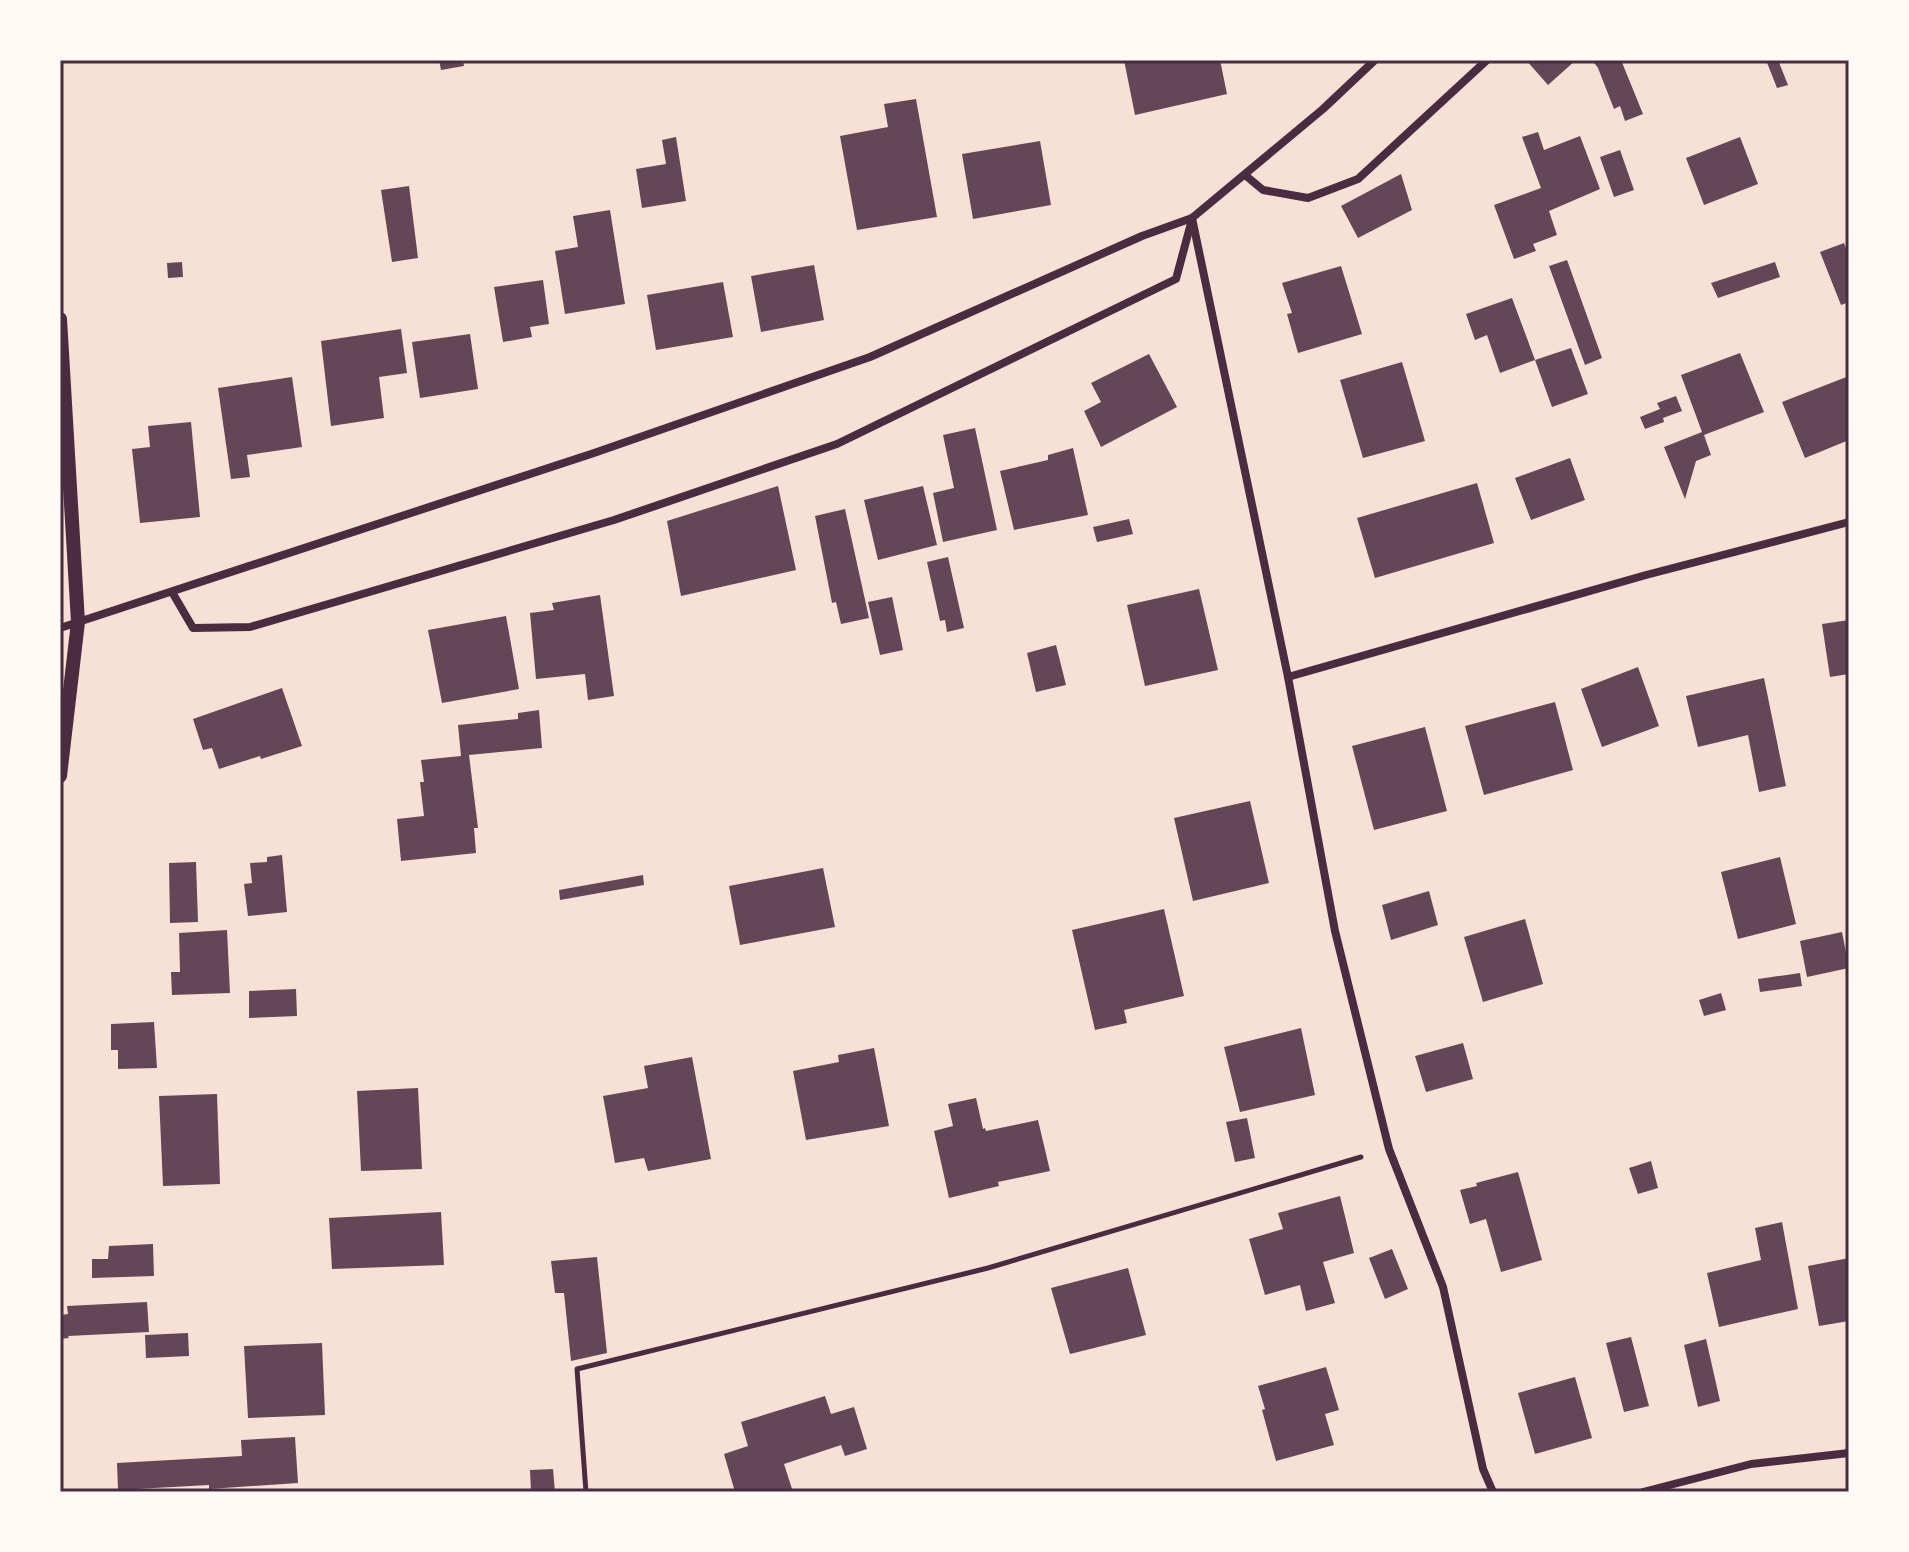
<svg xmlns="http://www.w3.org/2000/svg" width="1909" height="1552" font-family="'Varela Round',sans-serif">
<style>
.building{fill:#644757}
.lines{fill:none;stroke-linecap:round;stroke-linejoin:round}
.path{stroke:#4a2c40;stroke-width:5}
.minor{stroke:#4a2c40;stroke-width:8}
.tertiary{stroke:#4a2c40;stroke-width:14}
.neatline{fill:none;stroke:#4a2c40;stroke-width:3}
</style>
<rect width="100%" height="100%" fill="#f7e1d7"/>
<g class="building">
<path d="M439,60H463L464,66L441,70Z"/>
<path d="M1124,60H1220L1227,94L1135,115Z"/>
<path d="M1526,60H1576L1548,85Z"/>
<path d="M1592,60H1621L1643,114L1625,121L1620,106L1614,109L1598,68Z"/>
<path d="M1766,60H1778L1788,85L1777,88Z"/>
<path d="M916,99L937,217L857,230L840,136L888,127L884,104Z"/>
<path d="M1538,132L1544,150L1580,136L1600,189L1549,211L1557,235L1533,244L1536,251L1514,259L1494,205L1541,188L1522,137Z"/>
<path d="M676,137L686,201L642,208L636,169L666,164L662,140Z"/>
<path d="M1740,137L1758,184L1704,205L1686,158Z"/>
<path d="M1040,141L1051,205L973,219L962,154Z"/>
<path d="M1620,150L1634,190L1614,197L1600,157Z"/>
<path d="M1401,174L1412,210L1358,238L1341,206Z"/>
<path d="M409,186L418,258L392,262L381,190Z"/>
<path d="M610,210L625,304L565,314L555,251L578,247L573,216Z"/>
<path d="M1844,243L1849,257V302L1841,305L1820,252Z"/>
<path d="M1567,260L1602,358L1585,365L1549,266Z"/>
<path d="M182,262L183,277L168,278L167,263Z"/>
<path d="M1775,262L1780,277L1718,298L1711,283Z"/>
<path d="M814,265L824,320L761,332L751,276Z"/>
<path d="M1341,266L1362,334L1298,353L1287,314L1292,313L1282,283Z"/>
<path d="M543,280L549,324L530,327L532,337L503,342L494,287Z"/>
<path d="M723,282L733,337L656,350L647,295Z"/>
<path d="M1512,298L1535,360L1500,373L1487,335L1475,340L1466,314Z"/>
<path d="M401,329L407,373L379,377L384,418L331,426L321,341Z"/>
<path d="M470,334L478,389L420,398L412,342Z"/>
<path d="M1571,348L1588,394L1552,407L1535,360Z"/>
<path d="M1740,353L1764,412L1704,435L1711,455L1696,461L1685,499L1664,447L1702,432L1681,375Z"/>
<path d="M1149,354L1177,407L1101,447L1084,411L1101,402L1091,383Z"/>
<path d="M1402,362L1425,441L1363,458L1340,380Z"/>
<path d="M1849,376V440L1805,458L1782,402Z"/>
<path d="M292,377L302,447L247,455L250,477L231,479L218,388Z"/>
<path d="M1676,396L1682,411L1663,418L1664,422L1645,429L1640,417L1660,409L1657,403Z"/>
<path d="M191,422L200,517L140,523L132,449L150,447L148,426Z"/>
<path d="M975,428L997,530L943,542L933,493L954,488L943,435Z"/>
<path d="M1073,448L1088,515L1014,530L1000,471L1048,460V455Z"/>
<path d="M1570,458L1585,500L1531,520L1515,478Z"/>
<path d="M1477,483L1494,543L1375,578L1357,518Z"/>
<path d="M778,486L796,570L681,596L667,521Z"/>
<path d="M923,486L937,545L878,560L864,500Z"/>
<path d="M845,509L869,618L841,624L836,602L832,603L815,516Z"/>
<path d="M1129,519L1133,534L1097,542L1093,527Z"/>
<path d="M948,557L964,628L947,632L945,620L940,621L927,562Z"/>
<path d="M1199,589L1218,670L1145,686L1127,605Z"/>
<path d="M600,595L614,696L588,700L585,674L536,679L530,613L554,610L552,603Z"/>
<path d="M892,597L903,650L880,655L868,602Z"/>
<path d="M506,616L519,689L442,703L428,630Z"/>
<path d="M1849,620V674L1830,677L1822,624Z"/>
<path d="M1056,645L1066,685L1036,692L1027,653Z"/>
<path d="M1638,667L1659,726L1602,747L1581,689Z"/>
<path d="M1764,678L1786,786L1759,792L1748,735L1698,747L1686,696Z"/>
<path d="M282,688L302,746L261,759L260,756L219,769L212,748L203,750L193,719Z"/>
<path d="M1555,702L1573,770L1484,795L1465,726Z"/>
<path d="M539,710L542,748L469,755L478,828H474L476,853L401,861L397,819L424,816L420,782H424L421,760L461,756L458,725L518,719V713Z"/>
<path d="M1425,727L1447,811L1374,830L1352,746Z"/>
<path d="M1250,801L1269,883L1193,901L1174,818Z"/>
<path d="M282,855L287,912L248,916L244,884L252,883L250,863L267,862V857Z"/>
<path d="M1780,857L1796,924L1738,939L1721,872Z"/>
<path d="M196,862L198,922L170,923L169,863Z"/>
<path d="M823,868L835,927L740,945L729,886Z"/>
<path d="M643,875L644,885L560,900L559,890Z"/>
<path d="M1429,891L1438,925L1391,940L1382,905Z"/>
<path d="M1164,909L1184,996L1124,1010L1127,1023L1095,1030L1072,930Z"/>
<path d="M1525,919L1543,984L1483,1002L1464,937Z"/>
<path d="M227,930L230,993L172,995L171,972H180L179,933Z"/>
<path d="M1842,932L1849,968L1807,977L1800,941Z"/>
<path d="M1800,973L1802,986L1760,992L1758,979Z"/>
<path d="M296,989L297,1016L249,1018V991Z"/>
<path d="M1721,993L1726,1010L1704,1016L1699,1000Z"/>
<path d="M154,1022L157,1068L118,1069V1050H111V1024Z"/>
<path d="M1301,1028L1315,1095L1240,1112L1224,1047Z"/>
<path d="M1463,1043L1473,1079L1426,1092L1415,1056Z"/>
<path d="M874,1048L889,1126L806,1140L793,1071L839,1062L838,1055Z"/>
<path d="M692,1057L711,1159L648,1171L644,1158L615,1163L603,1096L648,1088L644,1066Z"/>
<path d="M418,1088L422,1169L361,1171L357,1091Z"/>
<path d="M217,1094L220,1184L163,1186L159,1096Z"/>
<path d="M976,1098L983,1129L985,1128L986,1131L1038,1120L1050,1171L998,1182L999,1186L949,1198L934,1131L953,1126L948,1104Z"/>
<path d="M1247,1118L1255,1158L1235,1162L1226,1122Z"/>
<path d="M1651,1161L1658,1188L1638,1194L1629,1168Z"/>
<path d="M1518,1172L1542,1260L1501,1272L1486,1219L1470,1224L1460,1190L1477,1186L1476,1183Z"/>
<path d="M1340,1196L1354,1253L1323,1262L1335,1303L1306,1311L1300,1285L1265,1295L1249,1239L1283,1229L1278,1213Z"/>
<path d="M441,1212L444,1265L332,1269L329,1218Z"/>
<path d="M1782,1222L1798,1309L1719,1327L1707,1273L1761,1260L1755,1228Z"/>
<path d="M153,1244L154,1276L92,1278V1259H108L109,1246Z"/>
<path d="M1392,1249L1408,1289L1385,1299L1369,1258Z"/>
<path d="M597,1257L607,1353L571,1361L564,1293H555L551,1261Z"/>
<path d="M1849,1258V1321L1819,1326L1808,1266Z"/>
<path d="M1128,1268L1146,1335L1070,1354L1051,1288Z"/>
<path d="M147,1302L149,1332L68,1336L69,1338L60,1339V1315L68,1314L67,1306Z"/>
<path d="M188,1333L189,1356L146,1358L145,1335Z"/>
<path d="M1631,1337L1649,1406L1624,1412L1606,1343Z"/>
<path d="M1706,1339L1720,1401L1698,1407L1684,1345Z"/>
<path d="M322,1343L325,1415L248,1418L244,1346Z"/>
<path d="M1326,1367L1339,1410L1325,1414L1334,1445L1276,1461L1262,1410L1265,1409L1258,1386Z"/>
<path d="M1575,1377L1592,1438L1535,1454L1518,1393Z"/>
<path d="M825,1396L831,1414L854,1407L867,1449L845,1456L841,1445L784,1464L793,1492H735L724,1454L748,1446L741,1422Z"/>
<path d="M295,1437L298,1483L209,1489V1485L118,1490L117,1463L242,1456L241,1440Z"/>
<path d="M553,1469L555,1492H531L530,1470Z"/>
</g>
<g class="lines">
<path class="path" d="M586,1492L577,1369L988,1268L1361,1157"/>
<g class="minor">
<path d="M1245,175L1263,190L1308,198L1358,179L1487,60"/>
<path d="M1192,218L1288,677L1335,931L1389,1149L1443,1287L1483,1469L1493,1492"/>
<path d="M172,592L193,628L250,627L614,520L837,444L1176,279L1191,223"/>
<path d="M60,628L594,453L870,357L1142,236L1192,218L1323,109L1375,60"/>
<path d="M1288,677L1646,575L1849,522"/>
<path d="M1643,1492L1751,1464L1849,1453"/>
</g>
<path class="tertiary" d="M60,319L78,622L60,776"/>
</g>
<rect width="1909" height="1552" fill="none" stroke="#fffaf5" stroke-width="124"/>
<rect x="62" y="62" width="1785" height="1428" class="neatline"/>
</svg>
